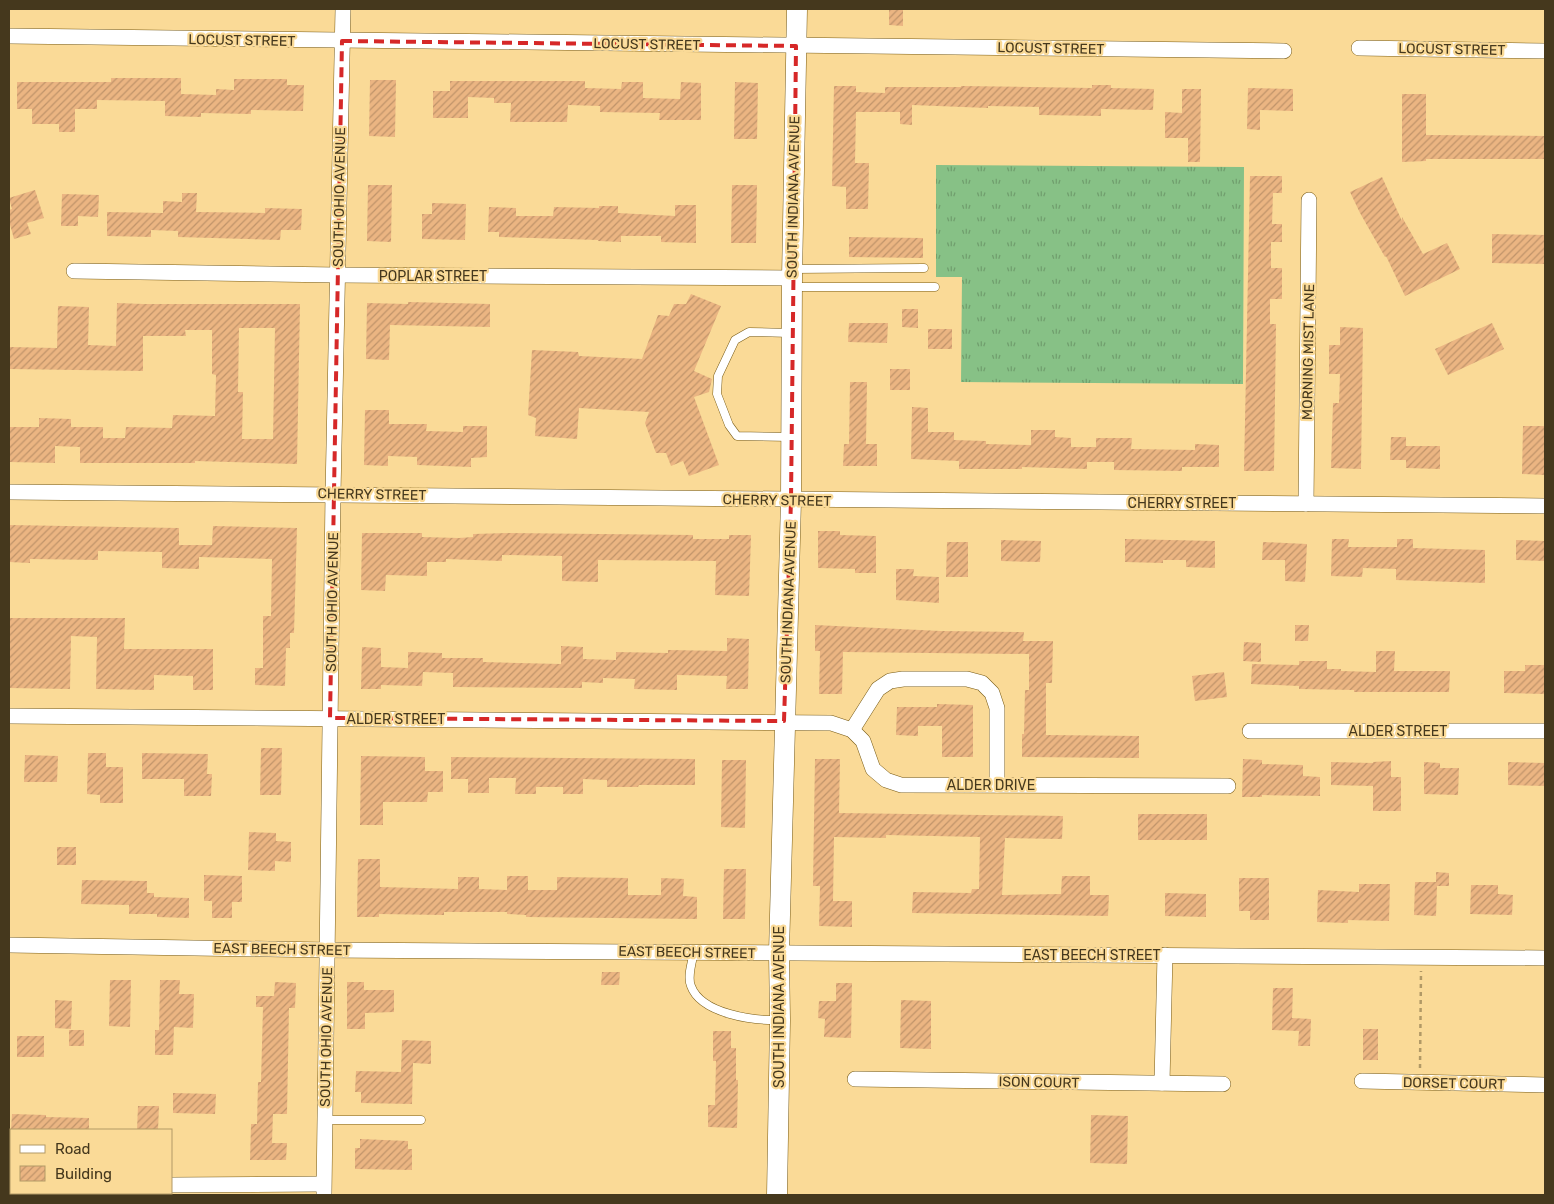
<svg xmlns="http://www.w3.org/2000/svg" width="1554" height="1204" font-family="Rubik,sans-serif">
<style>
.grass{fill:url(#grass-tufts)}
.building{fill:url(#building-hatch);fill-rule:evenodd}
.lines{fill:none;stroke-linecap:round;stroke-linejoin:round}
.service-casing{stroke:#785b15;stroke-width:9}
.minor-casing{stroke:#785b15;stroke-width:16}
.secondary-casing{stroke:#785b15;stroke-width:21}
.path{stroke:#b19966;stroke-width:2.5;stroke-dasharray:4 4;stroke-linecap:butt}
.service{stroke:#fff;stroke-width:8}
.minor{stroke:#fff;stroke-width:15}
.secondary{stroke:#fff;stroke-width:20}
.marked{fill:none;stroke:#d62828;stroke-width:4;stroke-dasharray:10 6;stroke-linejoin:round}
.labels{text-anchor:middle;stroke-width:4.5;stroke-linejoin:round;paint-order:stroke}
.street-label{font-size:14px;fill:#45381d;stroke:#fada97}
</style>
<defs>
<pattern id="grass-tufts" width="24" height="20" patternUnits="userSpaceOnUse" patternTransform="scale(1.25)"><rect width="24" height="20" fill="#87c186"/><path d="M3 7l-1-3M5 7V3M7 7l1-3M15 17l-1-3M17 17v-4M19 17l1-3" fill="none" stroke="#709e6d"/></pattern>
<pattern id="building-hatch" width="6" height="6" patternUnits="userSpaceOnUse" patternTransform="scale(1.25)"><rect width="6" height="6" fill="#ebb582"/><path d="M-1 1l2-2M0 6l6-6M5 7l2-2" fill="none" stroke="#c0946a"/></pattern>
</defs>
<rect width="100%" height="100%" fill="#fada97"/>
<path class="grass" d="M936,165L1244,167L1243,384L961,382L962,277H936Z"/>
<g class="building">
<path d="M889,9H903V26L889,25Z"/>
<path d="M111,78H181V94L216,95V89L234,90V79H287V85H304L303,111L251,110V114L201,113V117L165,116V101L97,100V109H75V132H59V124H32V109H17V82H111Z"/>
<path d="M370,80H396L395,137L369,136Z"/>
<path d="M450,81H585V88L621,89L622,82H643V98L680,99L681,82L701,83V120H659L660,113L600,112V106L568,105L567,122H510L511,103H494V98L468,97V118H433V91H450Z"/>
<path d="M735,82L758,83L757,139H734Z"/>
<path d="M1092,85H1111V88L1154,89L1153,110L1101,109V116L1039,115V107L988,106V108L912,105V125L900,124V112H856L855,163H869L868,209H846V187L832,186L834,86H856V92L885,93V87H961V86L1092,88Z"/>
<path d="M1248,88L1293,89V111L1260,110V130L1247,129Z"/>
<path d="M1182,89H1201L1200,162H1188V138H1165V112L1182,113Z"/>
<path d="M1402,94H1426V135L1545,136V159H1426V161L1402,162Z"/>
<path d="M1250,176H1282V193H1273L1272,224H1282V242H1271V268H1282V299H1270V324H1276L1274,471H1244Z"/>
<path d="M1382,177L1402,221V217L1423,254L1447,243L1460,269L1405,296L1386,256L1385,257L1360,213L1350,192Z"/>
<path d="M368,185H392L391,242L367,241Z"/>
<path d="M732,185H757L756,243H731Z"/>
<path d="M35,190L44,218L27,223L31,234L14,239L9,221V210L12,209L9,198Z"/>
<path d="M182,193H197L196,212L265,213V208L302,209L301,230H281L280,240L178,237V231L151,230V237L107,236V212L163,213V201L182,202Z"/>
<path d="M62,194L99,195L98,217L78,216V226H61Z"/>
<path d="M432,203L466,204L465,240L422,239V214H432Z"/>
<path d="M675,205H696V243L661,242V236H621V242L598,241V240L499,237V232H488L489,207L516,208V216H553L554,207L599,208V206H618V213L675,216Z"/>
<path d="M1492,234L1545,235V264L1492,263Z"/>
<path d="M849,237L923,238V258L849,257Z"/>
<path d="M691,294L721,306L694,371L712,379L709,392L694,397L719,465L689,476L683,461L671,466L666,453H656L645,423L649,412L579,408L577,439L535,436L536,418L528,415L532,350L578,352L579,356L642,359L658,315L669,316L674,304H686Z"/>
<path d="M408,302L490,304V327L390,325L389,360L366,359L367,303L408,304Z"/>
<path d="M117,303L144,304H300L297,464L195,461V463H80V447L55,446V463L9,462V427H39V418L71,419V427H103V438H125L126,427L172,428L173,415L215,416L216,375L212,374V330H185L186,336H143V371L9,369V347L57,348L58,306L89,307L88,345L116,346ZM239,328H275L273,439H242L243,392H238Z"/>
<path d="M902,309H918V328L902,327Z"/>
<path d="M849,323H888L887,343L848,342Z"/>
<path d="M1492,323L1504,349L1448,375L1435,349Z"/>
<path d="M1340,327L1363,328L1361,469L1331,468L1333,403H1339L1340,374H1329V345H1340Z"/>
<rect x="928" y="329" width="24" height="20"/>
<rect x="890" y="369" width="20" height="21"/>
<path d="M850,382H867L866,444H877V466H843L844,444H849Z"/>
<path d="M912,407L928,408V432H954V440L986,441V444L1031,445V430H1055V437L1071,438V447H1096V438H1132L1131,449L1195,450V444L1219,445V467H1182V471L1114,470V462H1087V469L1022,467V469H959V461L911,459Z"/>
<path d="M365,410H389V424H427L426,431L463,432V426H487V457L471,458V467L417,465V457L388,456V466L364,465Z"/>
<path d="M1523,426H1545V475L1522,474Z"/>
<path d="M1391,437H1406V446H1440V469L1406,468V460H1390Z"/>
<path d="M9,525L179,528V545H212L213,526L297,528L294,633H290V648H286L285,686L255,685V668H263V616H271L272,559L199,557V569L162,568V552L98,551V560L30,559V563L9,562Z"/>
<path d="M818,531H840V535L876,536V573H855V569L818,568Z"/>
<path d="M362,533H422V537L459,538L473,537V534L508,533L693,535V539H729V535H751L749,596L715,595L716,561L598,560V582L562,581V556L502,555V561L446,559V562H427V576L386,575L385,591L361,590Z"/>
<path d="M1125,539L1215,541V568L1186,567V560H1163V563L1125,562Z"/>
<path d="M1332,539H1349L1348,547H1397V539H1413V548L1485,550V583L1396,580V569L1363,568L1362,577L1331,576Z"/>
<path d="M1001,540L1041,541L1040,562L1001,561Z"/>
<path d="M1516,540L1545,541V561L1516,560Z"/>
<path d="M947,542H968V577H946Z"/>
<path d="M1263,542L1307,544L1305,582L1285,581V560H1262Z"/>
<path d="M896,569H914L913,576L939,577V603L896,600Z"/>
<path d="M9,618H125L124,649H213V690H193V676L154,675V690L96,689L97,637L71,636L70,689L9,688Z"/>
<path d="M815,625L941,631L1024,632L1023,641H1053L1052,683H1046V735L1139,736V758L1022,757V734H1024L1025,690H1029V654L843,652L842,694H819L820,651H815Z"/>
<path d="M1295,625H1309L1308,641H1295Z"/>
<path d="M727,638L749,639L748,689H726L727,676L677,675V690L634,689L635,679L603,678V683L582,682V688L453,687V673L423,672L422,686L381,685V689H361L362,647L381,648V667L408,668V652L442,653V658H483V662L561,664V646L583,647V659L616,660V652L668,653V650L727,651Z"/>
<path d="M1244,642L1261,643V662L1243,661Z"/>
<path d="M1376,651H1395L1394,671H1450L1449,692H1354V690L1299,689V686L1251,684L1252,664L1299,665V661H1327V669H1341V671L1376,672Z"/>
<path d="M1525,665H1545V694L1504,693V671H1525Z"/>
<path d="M1224,672L1227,697L1195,701L1192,676Z"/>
<path d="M937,704L973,705V757H942V726H918V736L896,735L897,707H937Z"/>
<path d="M261,748H282L281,795H260Z"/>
<path d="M88,753H106V767H123V803H100V795L87,794Z"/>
<path d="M142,753L208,754L207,774H212L211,796H184V779H142Z"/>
<path d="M25,755L58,756L57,782H24Z"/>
<path d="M361,756L425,757V771H443V792H428L427,802H383V825H360Z"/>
<path d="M451,757L695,759V785H639L638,787H607V780L583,779V794H563V787H536V794H515L516,778H489V793H468V779H451Z"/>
<path d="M815,759H840L839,813L1063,816L1062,839L1005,838L1002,895L1061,894L1062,876H1090V895H1109L1108,916L912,913L913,892L971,893L972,889H979L980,837L886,835V838L834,837L833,901H852V927L819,926L820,886H813Z"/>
<path d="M1243,759L1262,760V764L1303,765V776L1320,777V796L1262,795V797H1242Z"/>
<path d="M722,760H746L745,828L721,827Z"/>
<path d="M1391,761V777H1401V811H1373V786L1331,785V762L1373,763V762Z"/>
<path d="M1424,762L1440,763V768H1459L1458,795L1424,794Z"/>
<path d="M1508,762L1545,763V786L1508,785Z"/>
<rect x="1138" y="814" width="69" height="26"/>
<path d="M249,832L276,833V841L291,842V862L275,861V871L248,870Z"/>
<rect x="57" y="847" width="19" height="18"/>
<path d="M358,859H380V887L458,889V877H479V889L507,890V876H528V890H557V877L628,878V895H661V878L684,879L683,896L697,897V919L526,917V915L507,914V912H444V915L379,914V917H357Z"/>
<path d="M724,869H746L745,919H723Z"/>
<path d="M1436,872L1449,873V886H1437L1436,916L1414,915L1415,882H1436Z"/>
<path d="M204,875L242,876V902H232V918H212V901H204Z"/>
<path d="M1239,878H1269V920H1250V911H1239Z"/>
<path d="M82,880L147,881V893H154V897L189,898V918L157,917V914H129V905L81,904Z"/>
<path d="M1359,884H1390L1389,921L1348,920V923L1317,922L1318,890L1359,892Z"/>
<path d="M1471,885H1498V894L1513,895L1512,915L1470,914Z"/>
<path d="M1165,893L1206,894V917L1165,916Z"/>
<path d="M602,972H620L619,985H601Z"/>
<path d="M110,980H131L130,1027L109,1026Z"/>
<path d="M160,980H180L179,994H194L193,1028L174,1027L173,1055H155V1030H159Z"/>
<path d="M275,982L296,983L295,1008H289L287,1114H273L272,1143H287L286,1160H250L251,1124H257L258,1082H261L263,1007H256V996H274Z"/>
<path d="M347,982H364V990H394V1012L365,1013V1029H347Z"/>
<path d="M836,983H852L851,1038L824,1037L825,1019L818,1018L819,1001H836Z"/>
<path d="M1273,988H1293L1292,1018L1311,1019L1310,1046H1298L1299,1031L1272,1030Z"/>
<path d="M55,1000L72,1001L71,1029L55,1028Z"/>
<path d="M901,1000L931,1001V1049L900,1048Z"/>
<rect x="1363" y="1029" width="15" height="31"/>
<rect x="69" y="1030" width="15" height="16"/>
<path d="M713,1031H731V1048H736V1080H738L737,1128L708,1127V1105H715L716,1061H713Z"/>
<rect x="17" y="1036" width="27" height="21"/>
<path d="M402,1040L431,1041V1064L413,1063L412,1104L361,1103V1092H355L356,1071L401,1072Z"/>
<path d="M173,1093L216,1094L215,1114L173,1113Z"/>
<path d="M138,1106H159L158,1130H137Z"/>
<path d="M12,1114L46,1115V1117L89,1118V1130H11Z"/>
<path d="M1091,1115L1128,1116L1127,1164L1090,1163Z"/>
<path d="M360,1139L408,1141V1149H412V1170L355,1169V1148H360Z"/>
</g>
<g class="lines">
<defs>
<g id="service">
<path d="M792,269L924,268"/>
<path d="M792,287H935"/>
<path d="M790,437L737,436L729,425L717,394L718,376L735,340L749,332L791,333"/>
<path d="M694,952C692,962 687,977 691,986C701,1014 754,1021 780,1020"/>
<path d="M324,1120H421"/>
</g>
<g id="minor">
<path d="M9,36L1284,51"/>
<path d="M1359,48L1545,51"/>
<path d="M74,271L337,275L792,278"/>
<path d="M9,492L1545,506"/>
<path d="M1306,504L1309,200"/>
<path d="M9,716L831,723L852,730L863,741L873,769L886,780L901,785L1228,786"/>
<path d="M852,730L878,689L890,681L903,679H967L982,683L992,693L997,708V785"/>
<path d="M1250,731H1545"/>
<path d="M9,945L327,950L1545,958"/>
<path d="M855,1079L1223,1084"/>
<path d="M1362,1081L1545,1085"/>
<path d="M1162,1083L1165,955"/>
<path d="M9,1184H11"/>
<path d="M171,1185L323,1184"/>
<path d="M100,1195V1193"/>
<path d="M324,1195L333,494L343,9"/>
</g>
<path id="secondary" d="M777,1195L780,1020L779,953L791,500L792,278L797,9"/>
</defs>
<use href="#service" class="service-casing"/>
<use href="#minor" class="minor-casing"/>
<use href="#secondary" class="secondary-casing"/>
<path class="path" d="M1420,1068L1421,971"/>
<use href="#service" class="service"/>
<use href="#minor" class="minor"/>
<use href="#secondary" class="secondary"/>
</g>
<path class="marked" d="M342,41L796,46L791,500L784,721L330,718Z"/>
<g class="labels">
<g class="street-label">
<text transform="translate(242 40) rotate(1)" y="5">LOCUST STREET</text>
<text transform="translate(647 44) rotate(1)" y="5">LOCUST STREET</text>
<text transform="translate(1051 48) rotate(1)" y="5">LOCUST STREET</text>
<text transform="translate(1452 49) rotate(1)" y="5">LOCUST STREET</text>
<text transform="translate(339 197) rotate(-89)" y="5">SOUTH OHIO AVENUE</text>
<text transform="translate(793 197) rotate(-89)" y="5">SOUTH INDIANA AVENUE</text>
<text x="433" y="281">POPLAR STREET</text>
<text transform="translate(1308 352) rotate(-89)" y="5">MORNING MIST LANE</text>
<text transform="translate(372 494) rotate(1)" y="5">CHERRY STREET</text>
<text transform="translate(777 500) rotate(1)" y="5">CHERRY STREET</text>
<text x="1182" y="508">CHERRY STREET</text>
<text transform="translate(332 602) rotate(-89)" y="5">SOUTH OHIO AVENUE</text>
<text transform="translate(788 602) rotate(-88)" y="5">SOUTH INDIANA AVENUE</text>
<text x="396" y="724">ALDER STREET</text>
<text x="1398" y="736">ALDER STREET</text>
<text x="991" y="790">ALDER DRIVE</text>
<text transform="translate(282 949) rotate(1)" y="5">EAST BEECH STREET</text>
<text transform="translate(687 952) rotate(1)" y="5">EAST BEECH STREET</text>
<text x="1092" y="960">EAST BEECH STREET</text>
<text transform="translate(779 1007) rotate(-90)" y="5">SOUTH INDIANA AVENUE</text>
<text transform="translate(326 1037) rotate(-89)" y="5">SOUTH OHIO AVENUE</text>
<text transform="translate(1039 1082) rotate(1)" y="5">ISON COURT</text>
<text transform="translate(1454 1083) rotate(1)" y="5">DORSET COURT</text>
</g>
</g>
<rect width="1554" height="1204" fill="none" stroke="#45381d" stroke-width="20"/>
<rect x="10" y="1129" width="162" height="65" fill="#fada97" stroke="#b29966"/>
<rect x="20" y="1145" width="25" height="8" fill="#ffffff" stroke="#b29966"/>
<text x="55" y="1154" font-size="15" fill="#45381d">Road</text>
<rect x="20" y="1166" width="25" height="15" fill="url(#building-hatch)" stroke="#b29966"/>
<text x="55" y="1179" font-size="15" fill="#45381d">Building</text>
</svg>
